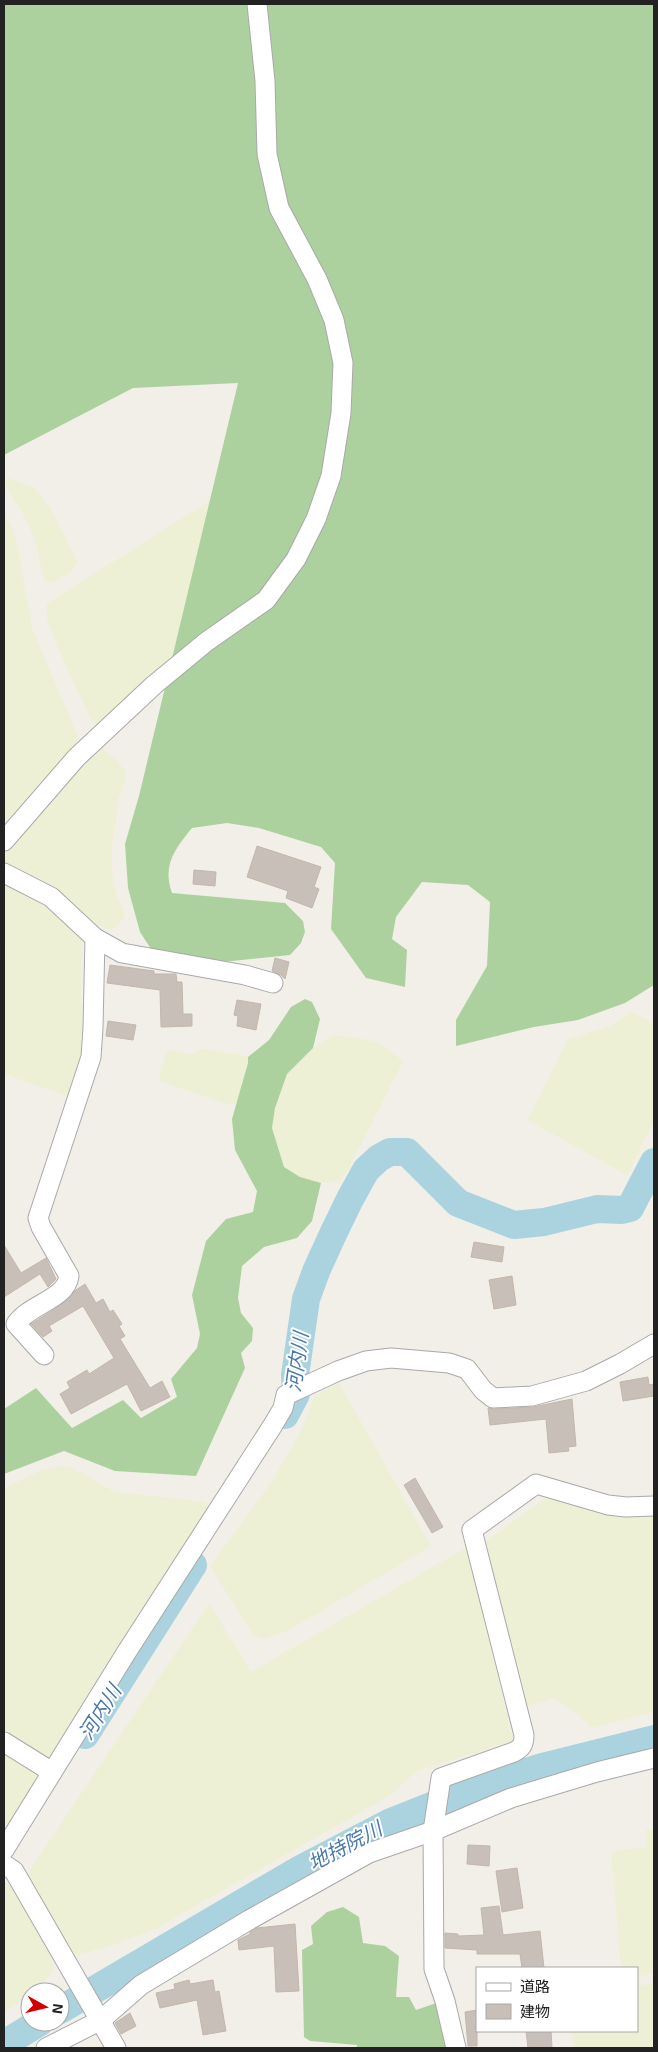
<svg xmlns="http://www.w3.org/2000/svg" width="658" height="2052" font-family="'Exo 2','Noto Sans JP',sans-serif">
<style>
.farmland{fill:#eef0d5}
.forest{fill:#add19e}
.lines{fill:none;stroke-linecap:round;stroke-linejoin:round}
.river{stroke:#aad3df;stroke-width:28}
.building{fill:#c7bfb8;stroke:#c4b6ab}
.minor-casing{stroke:#a9a9a9;stroke-width:21}
.minor{stroke:#fff;stroke-width:19}
.labels{text-anchor:middle;stroke-width:4;stroke-linejoin:round;paint-order:stroke}
.water-label{font-size:20px;font-style:italic;fill:#4a7aab;stroke:#fff}
</style>
<rect width="100%" height="100%" fill="#f2efe9"/>
<g class="farmland">
<path d="M9,478L34,488L51,509L78,562L73,570L56,581L47,583L44,579L34,537L22,512L4,484Z"/>
<path d="M235,485L271,571L97,724L91,720L59,651L47,619L46,604Z"/>
<path d="M4,514L13,529L18,548L32,628L79,739L4,828Z"/>
<path d="M100,748L117,760L125,771V779L119,797L112,847V869L116,894L125,913L124,919L111,930L91,923L54,886L4,861V852L18,834L71,773Z"/>
<path d="M4,880L37,897L66,920L82,938L81,992L85,1033L82,1055L69,1097L4,1074V967L6,948L4,945Z"/>
<path d="M630,1012L654,1023V1121L627,1175L527,1120L568,1039L612,1025Z"/>
<path d="M332,1035L360,1038L380,1043L403,1061L347,1172L340,1180L321,1183L300,1177L284,1167L272,1128L275,1108L287,1074L313,1048Z"/>
<path d="M202,1049L243,1055L248,1057V1062L237,1103L229,1105L159,1081L165,1053L169,1050L190,1054Z"/>
<path d="M339,1383L431,1546L291,1629L265,1639L253,1635L210,1566L272,1481L303,1427L314,1396Z"/>
<path d="M62,1466L73,1468L115,1492L206,1502L208,1508L47,1764L4,1736V1488L39,1471Z"/>
<path d="M558,1495L654,1512V1712L592,1728L573,1711L554,1698L525,1707L486,1541L545,1498Z"/>
<path d="M467,1547L513,1741L417,1771L389,1796L153,1930L111,1946L77,1955L68,1950L27,1880L30,1870L209,1603L251,1672Z"/>
<path d="M4,1752L40,1776L4,1838Z"/>
<path d="M654,1829V1973L637,1977V1968H621L611,1852L645,1847L646,1830Z"/>
<path d="M6,1882L17,1892L49,1945L54,1969L39,1989L36,1992H30V1996L4,2012V1886Z"/>
<path d="M654,1983V2048H574L571,2031H637V1986Z"/>
</g>
<g class="forest">
<path d="M4,4H654V985L625,1003L578,1020L534,1027L456,1046V1020L487,966L490,902L468,885L422,882L396,917L392,939L407,950L405,987L366,978L331,929L335,863L321,847L259,828L227,823L192,828C175,849 162,865 172,893L285,903L303,921L305,932L301,943L290,955L213,963L151,949L140,932L128,888L125,844L139,796L238,383L133,388L4,455Z"/>
<path d="M305,999L312,1002L320,1019L313,1048L287,1074L275,1108L272,1128L284,1167L300,1177L321,1183L312,1221L297,1238L264,1247L242,1266L238,1298L241,1313L253,1328L252,1341L241,1353L245,1368L196,1476L115,1471L64,1451L4,1474V1409L36,1388L72,1428L123,1400L141,1418L177,1397L171,1379L197,1348L200,1334L192,1295L206,1241L226,1219L253,1212L257,1191L235,1150L232,1119L248,1063V1057L269,1040L291,1007Z"/>
<path d="M343,1907L359,1917L363,1943L385,1946L399,1956L396,1997H409L416,2010L442,2001L451,2048H357V2045L310,2041L304,2037L302,1950L313,1944L311,1926L327,1912Z"/>
</g>
<g class="lines">
<g class="river">
<path d="M285,1415L296,1394L295,1375L306,1299L317,1269L334,1232L350,1199L366,1170L379,1158L390,1152H407L458,1203L514,1225L544,1222L597,1209L622,1210L630,1208L654,1162"/>
<path d="M85,1735L193,1565"/>
<path d="M60,2010L297,1871L391,1822L479,1787L542,1767L654,1739"/>
<path d="M4,2044L40,2022"/>
</g>
</g>
<g class="building">
<path d="M257,846L321,867L314,887L319,889L312,908L286,898L288,891L247,877Z"/>
<path d="M194,870L216,872L215,886L193,884Z"/>
<path d="M275,958L289,962L285,979L281,975L272,971Z"/>
<path d="M110,965L154,971V974H176L177,982H182L183,1014H192V1026L161,1027L160,990L107,983Z"/>
<path d="M237,1000L261,1004L256,1030L237,1026L238,1016L234,1015Z"/>
<path d="M108,1021L136,1025L133,1040L106,1036Z"/>
<path d="M474,1242L504,1247L502,1262L471,1257Z"/>
<path d="M4,1245L21,1273L46,1258L56,1279L48,1287L40,1274L4,1297Z"/>
<path d="M512,1276L516,1305L494,1309L489,1280Z"/>
<path d="M85,1284L96,1303L103,1299L110,1312L113,1310L122,1324L119,1326L125,1336L120,1339L150,1388L162,1381L170,1397L141,1411L127,1384L71,1414L60,1394L70,1388L67,1382L87,1370L89,1374L114,1358L83,1306L49,1326L52,1331L43,1337L31,1324L61,1305L76,1290Z"/>
<path d="M648,1377L649,1385L654,1384V1396L623,1401L620,1382Z"/>
<path d="M572,1399L576,1446L568,1447L569,1451L549,1453L546,1419L490,1425L488,1408L494,1409L533,1407Z"/>
<path d="M415,1478L443,1527L432,1533L404,1485Z"/>
<path d="M468,1845L490,1846L489,1866L467,1864Z"/>
<path d="M517,1868L523,1908L502,1912L496,1871Z"/>
<path d="M499,1906L503,1935L540,1931L544,1968H522L520,1954H477V1950L445,1948V1933L458,1934V1936L484,1935L481,1908Z"/>
<path d="M295,1924L299,1991L276,1992L274,1946L239,1950L238,1940L250,1934V1932L257,1928Z"/>
<path d="M189,1980L190,1984L213,1980L215,1992L219,1991L226,2031L203,2035L197,2000L160,2008L156,1993L175,1989L174,1984Z"/>
<path d="M477,2010V2046H468L465,2012Z"/>
<path d="M130,2013L136,2026L121,2034L115,2023Z"/>
<path d="M526,2031H551L552,2048H528Z"/>
</g>
<g class="lines">
<defs>
<g id="minor">
<path d="M4,841L76,758L154,685L206,642L266,600L296,559L316,519L331,476L341,413L343,363L334,320L317,279L279,208L267,154L265,81L257,4"/>
<path d="M4,873L51,897L95,938L122,953L245,975L273,983"/>
<path d="M44,1355L16,1324C29,1304 66,1300 69,1276L41,1227L38,1218L91,1057L93,1028L95,938"/>
<path d="M4,1742L52,1772"/>
<path d="M4,1850L126,1653L273,1425L283,1408L286,1395L338,1371L366,1361L391,1358L449,1363L467,1369L483,1390L493,1398L532,1396L586,1381L620,1364L654,1344"/>
<path d="M4,1864L14,1871L116,2048"/>
<path d="M46,2048L101,2020L141,1985L249,1920L369,1853L433,1831L511,1798L597,1772L654,1758"/>
<path d="M456,2048L445,2001L434,1969L433,1831L441,1778L514,1752C522,1748 524,1744 524,1735L472,1530L536,1484L608,1505L626,1507L654,1506"/>
</g>
</defs>
<use href="#minor" class="minor-casing"/>
<use href="#minor" class="minor"/>
</g>
<g class="labels">
<g class="water-label">
<text transform="translate(297 1362) rotate(-82)" y="7">河内川</text>
<text transform="translate(100 1712) rotate(-58)" y="7">河内川</text>
<text transform="translate(345 1846) rotate(-28)" y="7">地持院川</text>
</g>
</g>
<rect width="658" height="2052" fill="none" stroke="#222222" stroke-width="10"/>
<rect x="476" y="1967" width="162" height="65" fill="#ffffff" stroke="#a7a7a7"/>
<rect x="486" y="1983" width="25" height="8" fill="#ffffff" stroke="#a7a7a7"/>
<text x="520" y="1992" font-size="15" fill="#222222">道路</text>
<rect x="486" y="2004" width="25" height="15" fill="#c7bfb8" stroke="#a7a7a7"/>
<text x="520" y="2017" font-size="15" fill="#222222">建物</text>
<g transform="translate(45 2007) rotate(98)"><circle r="24" fill="#ffffff" stroke="#a7a7a7"/>
<path d="M0-4L9 19L0 12L-9 19Z" fill="#d40000"/>
<text y="-8" font-size="14" font-weight="bold" text-anchor="middle" fill="#222222">N</text>
</g>
</svg>
